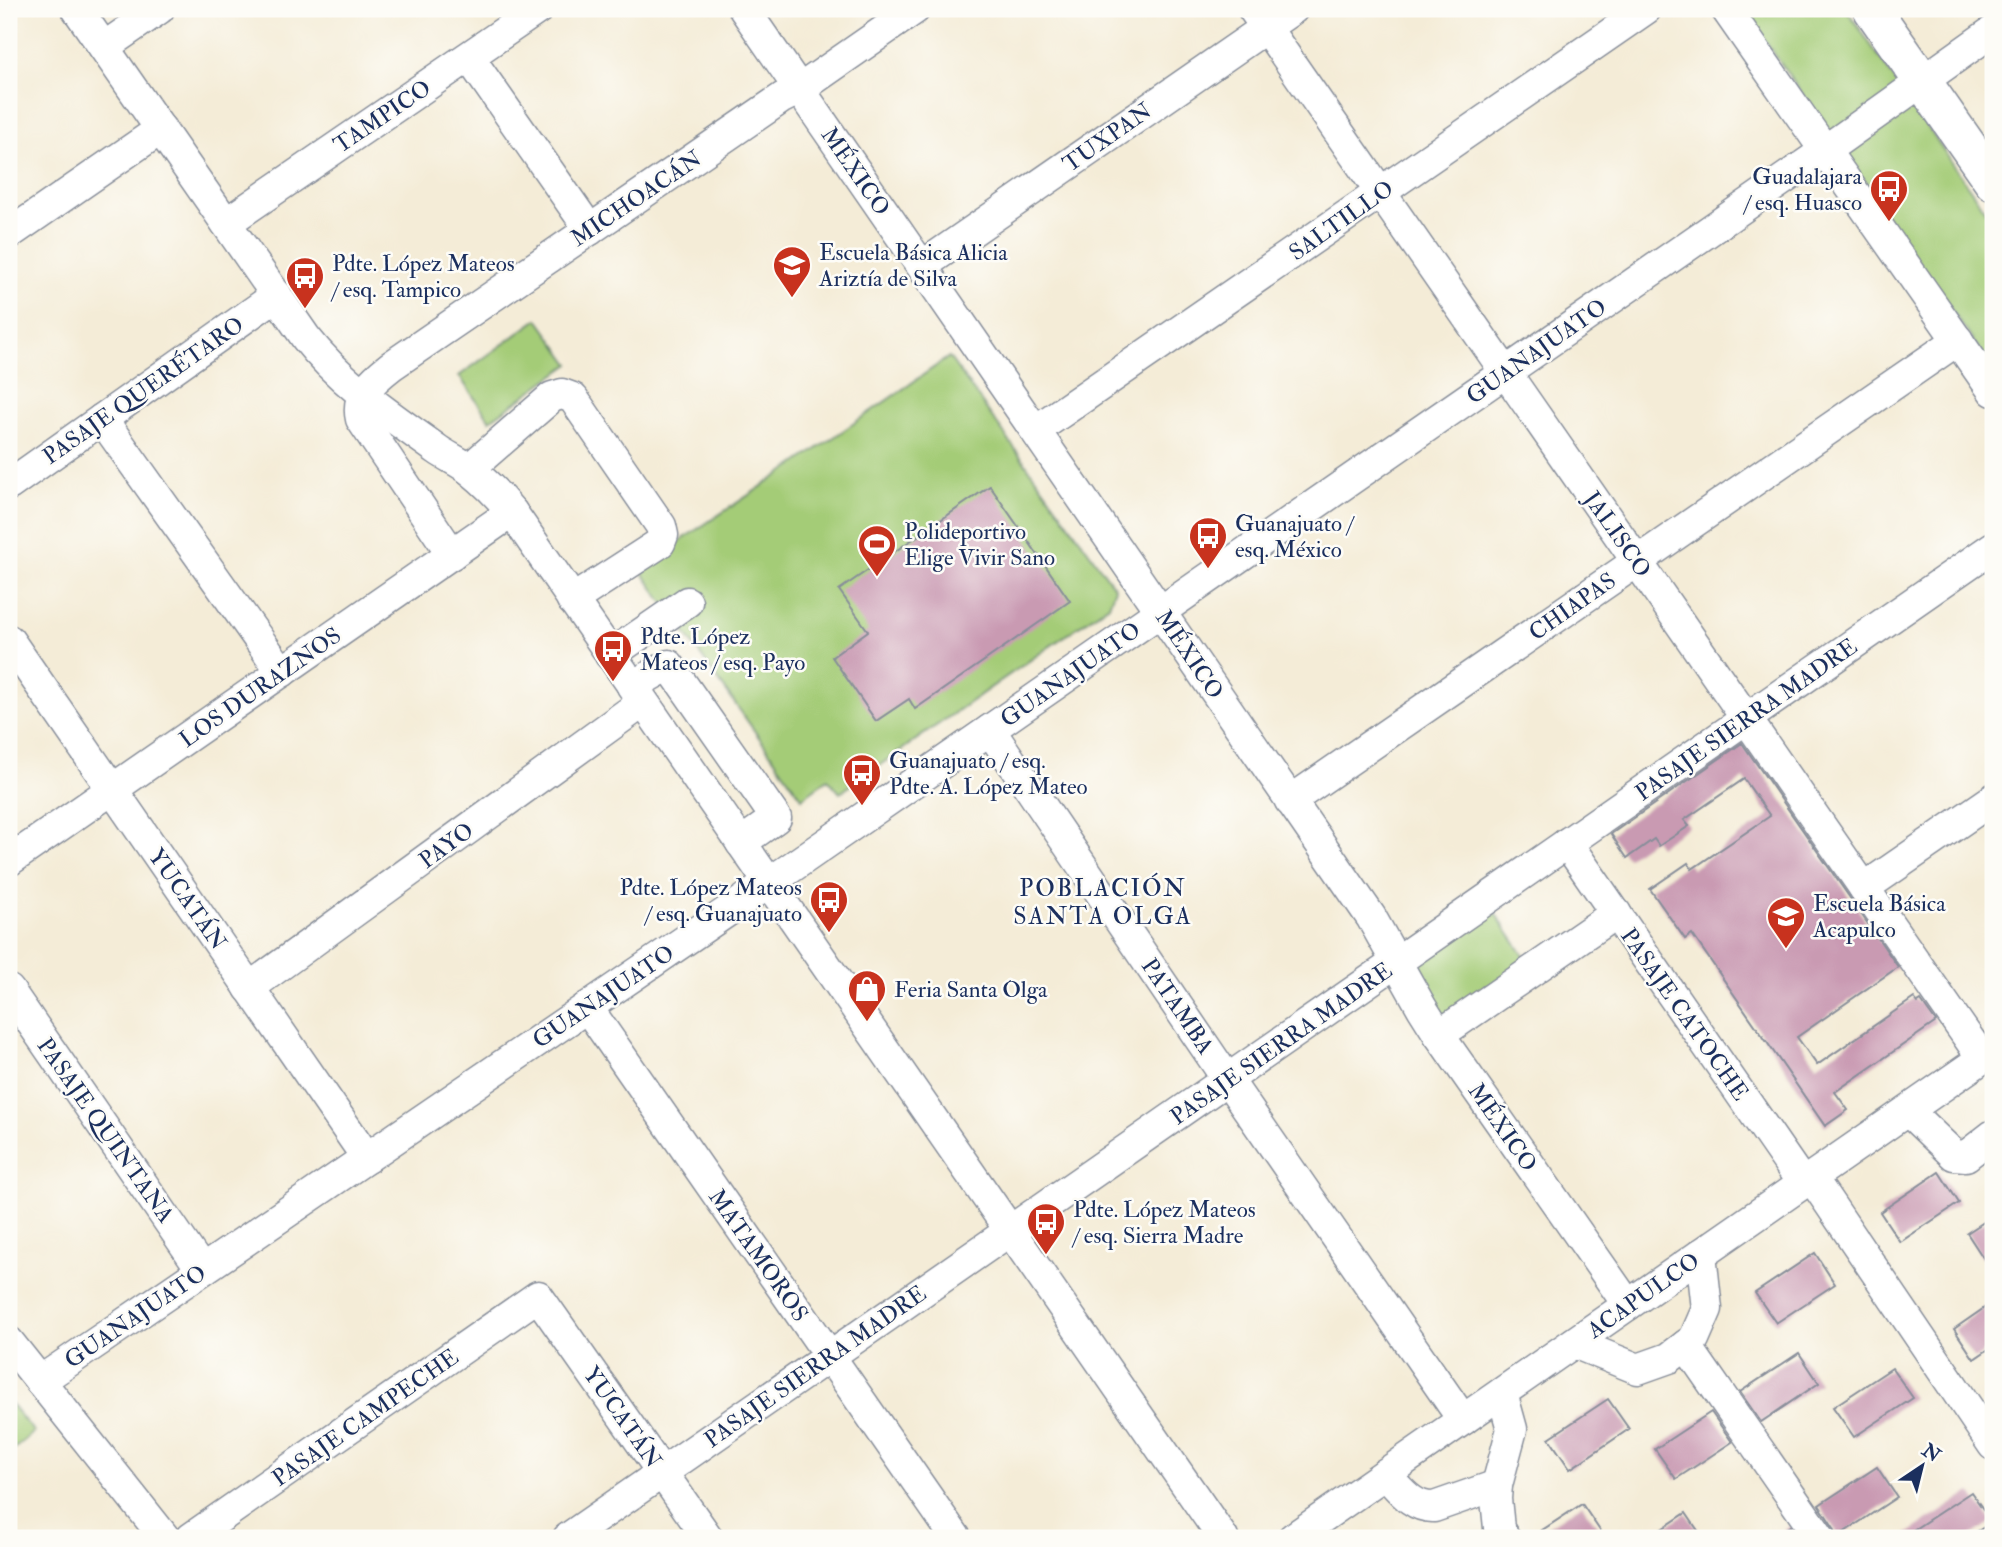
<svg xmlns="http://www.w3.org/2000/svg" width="2002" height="1547" font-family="'IM FELL Double Pica',serif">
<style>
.green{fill:#a4cc77;stroke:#607e6a;stroke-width:2}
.building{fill:#c99ab2}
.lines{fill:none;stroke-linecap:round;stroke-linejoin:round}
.minor-casing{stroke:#888e9a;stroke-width:33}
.major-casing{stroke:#888e9a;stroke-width:40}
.minor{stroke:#fff;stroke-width:30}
.major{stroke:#fff;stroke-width:37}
.labels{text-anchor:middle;stroke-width:5;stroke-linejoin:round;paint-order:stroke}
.street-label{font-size:23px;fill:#1b2f5e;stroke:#fdfcf7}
.poi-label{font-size:23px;fill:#1b2f5e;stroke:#fdfcf7;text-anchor:start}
.neighbourhood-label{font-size:24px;letter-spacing:2px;fill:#1b2f5e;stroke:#fdfcf7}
</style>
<rect width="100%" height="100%" fill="#fdfcf7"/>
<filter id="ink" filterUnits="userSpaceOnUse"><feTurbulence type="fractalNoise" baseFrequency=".0143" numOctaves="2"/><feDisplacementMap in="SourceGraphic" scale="14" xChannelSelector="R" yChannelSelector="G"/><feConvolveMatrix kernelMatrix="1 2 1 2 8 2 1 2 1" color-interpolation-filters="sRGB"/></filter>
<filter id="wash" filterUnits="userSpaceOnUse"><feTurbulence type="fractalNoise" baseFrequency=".00686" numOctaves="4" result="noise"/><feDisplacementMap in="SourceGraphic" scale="28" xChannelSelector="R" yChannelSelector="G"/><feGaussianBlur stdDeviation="1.57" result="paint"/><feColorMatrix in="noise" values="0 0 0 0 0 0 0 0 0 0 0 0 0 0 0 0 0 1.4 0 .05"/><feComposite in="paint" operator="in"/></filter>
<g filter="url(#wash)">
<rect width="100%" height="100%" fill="#f4ecd7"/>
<g class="green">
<path d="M1743,9H1846L1993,222V370Z"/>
<path d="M538,319L570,364L490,420L459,376Z"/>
<path d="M949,357L1115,588L1109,605L840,793L828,779L802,798L639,568L794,465Z"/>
<path d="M1493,910L1527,960L1441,1021L1412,966Z"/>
<path d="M9,1402L34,1432L9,1453Z"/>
</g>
<g id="blocks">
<g class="building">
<path d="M990,486L1070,601L915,709L909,699L876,721L832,657L868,631L839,590Z"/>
<path d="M1742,743L1898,967L1797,1037L1817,1065L1914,998L1918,1003L1921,1001L1936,1022L1835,1092L1848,1110L1825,1126L1692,934L1685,939L1650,889L1688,863L1692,869L1770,816L1744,779L1684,820L1689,826L1659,846L1654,839L1627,858L1611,834Z"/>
<path d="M1939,1172L1959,1203L1900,1242L1880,1212Z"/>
<path d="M1993,1216V1273L1967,1233Z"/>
<path d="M1815,1253L1835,1284L1776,1323L1755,1293Z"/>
<path d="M1993,1302V1346L1974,1359L1954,1329Z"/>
<path d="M1799,1353L1819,1383L1761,1422L1740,1392Z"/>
<path d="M1892,1368L1913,1398L1854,1437L1833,1407Z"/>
<path d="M1608,1399L1629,1429L1570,1469L1549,1438Z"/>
<path d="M1711,1412L1732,1442L1676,1479L1655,1449Z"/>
<path d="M1877,1467L1897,1497L1837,1537L1834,1528L1819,1505Z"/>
<path d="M1971,1492L1992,1522L1967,1538H1901Z"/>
<path d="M1582,1504L1605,1538H1530Z"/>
<path d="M1686,1513L1703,1538H1648Z"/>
<path d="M1790,1526L1799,1538H1771Z"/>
</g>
</g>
</g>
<g filter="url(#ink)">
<use href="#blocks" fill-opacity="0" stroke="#888e9a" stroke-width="2"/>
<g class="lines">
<defs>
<g id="minor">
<path d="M77,9L306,338C342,384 391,416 438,450C448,457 460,462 470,470C485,482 500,497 512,512L1223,1538"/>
<path d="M744,9L1371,917L1422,1008L1439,1035L1628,1305"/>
<path d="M1253,9L1983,1059"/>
<path d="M1726,9L1993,391"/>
<path d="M104,47L159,9"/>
<path d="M469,57L590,230"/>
<path d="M226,223L538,9"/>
<path d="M9,234L161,129"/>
<path d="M922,266L1293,9"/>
<path d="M102,419L282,672"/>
<path d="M1036,430L1646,9"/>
<path d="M469,469L552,397L562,394L573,398L661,526L663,535L660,543L572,600"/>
<path d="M9,485L277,295"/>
<path d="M452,554L361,419C355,395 373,380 391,366L782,98L800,89L915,9"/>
<path d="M9,640L367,1158"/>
<path d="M610,655L687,602"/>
<path d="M632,686L669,665L776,818L741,843"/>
<path d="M990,730L1225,1076L1463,1420"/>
<path d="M1290,801L1958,340"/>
<path d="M1567,843L1803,1184"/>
<path d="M9,861L512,512"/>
<path d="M1864,888L1993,799"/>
<path d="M249,988L643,702"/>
<path d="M9,990L202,1270"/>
<path d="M587,1007L956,1538"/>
<path d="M1439,1035L1616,913"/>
<path d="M1908,1111L1954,1155L1966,1156L1993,1135"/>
<path d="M1812,1178L1993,1445"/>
<path d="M9,1342L165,1538"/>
<path d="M1574,1343L1638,1369L1669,1358L1694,1339L1707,1309L1701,1254"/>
<path d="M1686,1345L1820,1538"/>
<path d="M40,1381L769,883L1810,161L1993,31"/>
<path d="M1502,1393L1512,1429L1497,1485L1496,1499L1499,1528L1505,1538"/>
<path d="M1385,1474C1399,1488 1412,1508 1434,1507L1497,1485"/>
<path d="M191,1538L538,1296L708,1538"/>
<path d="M568,1538L1993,547"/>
<path d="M1293,1538L1993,1051"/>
</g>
<path id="major" d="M1872,9L1993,182"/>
</defs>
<use href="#minor" class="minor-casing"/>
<use href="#major" class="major-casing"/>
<use href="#minor" class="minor"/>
<use href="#major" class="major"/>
</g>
</g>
<defs>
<symbol id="bus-pin" viewBox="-11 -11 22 30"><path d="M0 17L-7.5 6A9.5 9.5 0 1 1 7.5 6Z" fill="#c8321e" stroke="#fdfcf7"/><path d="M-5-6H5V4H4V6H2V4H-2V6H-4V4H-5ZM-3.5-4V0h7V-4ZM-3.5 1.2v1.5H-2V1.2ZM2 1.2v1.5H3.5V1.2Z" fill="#fff"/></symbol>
<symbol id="school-pin" viewBox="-11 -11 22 30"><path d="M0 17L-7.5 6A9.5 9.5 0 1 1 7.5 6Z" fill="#c8321e" stroke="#fdfcf7"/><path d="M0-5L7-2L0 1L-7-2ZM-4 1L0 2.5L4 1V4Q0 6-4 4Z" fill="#fff"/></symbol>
<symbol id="stadium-pin" viewBox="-11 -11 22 30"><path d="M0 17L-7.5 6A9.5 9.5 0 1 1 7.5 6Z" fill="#c8321e" stroke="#fdfcf7"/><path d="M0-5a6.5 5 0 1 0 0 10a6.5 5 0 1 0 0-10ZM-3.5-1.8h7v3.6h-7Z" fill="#fff"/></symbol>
<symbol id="shop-pin" viewBox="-11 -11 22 30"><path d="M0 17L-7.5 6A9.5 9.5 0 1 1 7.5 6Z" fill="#c8321e" stroke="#fdfcf7"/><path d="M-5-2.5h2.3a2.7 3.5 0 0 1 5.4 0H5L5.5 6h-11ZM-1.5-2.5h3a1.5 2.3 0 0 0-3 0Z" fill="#fff"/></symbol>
</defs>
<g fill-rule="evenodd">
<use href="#bus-pin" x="1867" y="167" width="44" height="60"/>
<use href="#school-pin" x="770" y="243" width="44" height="60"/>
<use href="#bus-pin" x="283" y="254" width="44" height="60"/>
<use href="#bus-pin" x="1186" y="514" width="44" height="60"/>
<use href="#stadium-pin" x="855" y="522" width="44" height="60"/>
<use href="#bus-pin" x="591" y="627" width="44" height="60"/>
<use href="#bus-pin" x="840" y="751" width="44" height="60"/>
<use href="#bus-pin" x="807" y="878" width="44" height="60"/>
<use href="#school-pin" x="1764" y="894" width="44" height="60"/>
<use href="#shop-pin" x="845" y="967" width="44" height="60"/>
<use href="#bus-pin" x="1024" y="1200" width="44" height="60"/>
</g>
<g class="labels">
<g class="street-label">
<text transform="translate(382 116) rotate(-34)" y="8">TAMPICO</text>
<text transform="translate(1107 137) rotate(-35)" y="8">TUXPAN</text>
<text transform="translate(856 171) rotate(55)" y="8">MÉXICO</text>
<text transform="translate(636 198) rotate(-34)" y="8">MICHOACÁN</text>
<text transform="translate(1341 220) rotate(-35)" y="8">SALTILLO</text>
<text transform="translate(1536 351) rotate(-35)" y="8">GUANAJUATO</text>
<text transform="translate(143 390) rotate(-35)" y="8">PASAJE QUERÉTARO</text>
<text transform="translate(1618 534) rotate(55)" y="8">JALISCO</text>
<text transform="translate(1572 606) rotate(-35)" y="8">CHIAPAS</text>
<text transform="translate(1190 654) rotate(56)" y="8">MÉXICO</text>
<text transform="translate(1070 674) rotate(-35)" y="8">GUANAJUATO</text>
<text transform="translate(260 687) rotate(-35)" y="8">LOS DURAZNOS</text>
<text transform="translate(1746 719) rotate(-35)" y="8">PASAJE SIERRA MADRE</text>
<text transform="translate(446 845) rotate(-36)" y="8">PAYO</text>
<text transform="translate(188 899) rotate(55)" y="8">YUCATÁN</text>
<text transform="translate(603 996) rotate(-34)" y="8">GUANAJUATO</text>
<text transform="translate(1178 1006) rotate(56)" y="8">PATAMBA</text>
<text transform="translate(1685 1014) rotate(55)" y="8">PASAJE CATOCHE</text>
<text transform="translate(1281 1043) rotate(-35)" y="8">PASAJE SIERRA MADRE</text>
<text transform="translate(1503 1127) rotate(55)" y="8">MÉXICO</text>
<text transform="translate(106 1130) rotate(55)" y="8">PASAJE QUINTANA</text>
<text transform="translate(759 1255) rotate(55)" y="8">MATAMOROS</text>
<text transform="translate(1643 1295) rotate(-35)" y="8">ACAPULCO</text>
<text transform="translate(135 1316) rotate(-34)" y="8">GUANAJUATO</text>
<text transform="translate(815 1366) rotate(-35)" y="8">PASAJE SIERRA MADRE</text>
<text transform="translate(365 1417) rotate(-35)" y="8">PASAJE CAMPECHE</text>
<text transform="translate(623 1417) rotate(55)" y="8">YUCATÁN</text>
</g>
<g class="poi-label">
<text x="1862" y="184" text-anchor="end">Guadalajara<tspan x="1862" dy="26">/ esq. Huasco</tspan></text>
<text x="819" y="260">Escuela Básica Alicia<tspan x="819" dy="26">Ariztía de Silva</tspan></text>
<text x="332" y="271">Pdte. López Mateos<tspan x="332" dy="26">/ esq. Tampico</tspan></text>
<text x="1235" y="531">Guanajuato /<tspan x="1235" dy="26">esq. México</tspan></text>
<text x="904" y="539">Polideportivo<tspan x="904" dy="26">Elige Vivir Sano</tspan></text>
<text x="640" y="644">Pdte. López<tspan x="640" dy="26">Mateos / esq. Payo</tspan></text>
<text x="889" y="768">Guanajuato / esq.<tspan x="889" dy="26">Pdte. A. López Mateo</tspan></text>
<text x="802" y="895" text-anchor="end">Pdte. López Mateos<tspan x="802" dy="26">/ esq. Guanajuato</tspan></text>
<text x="1813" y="911">Escuela Básica<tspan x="1813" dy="26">Acapulco</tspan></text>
<text x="894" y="997">Feria Santa Olga</text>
<text x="1073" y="1217">Pdte. López Mateos<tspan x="1073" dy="26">/ esq. Sierra Madre</tspan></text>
</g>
<g class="neighbourhood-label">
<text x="1103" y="896">POBLACIÓN<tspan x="1103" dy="28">SANTA OLGA</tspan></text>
</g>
</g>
<rect width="2002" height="1547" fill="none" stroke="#fdfcf7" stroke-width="35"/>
<g transform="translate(1922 1466) rotate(35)" stroke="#fdfcf7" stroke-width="5" paint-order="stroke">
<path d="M0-5L12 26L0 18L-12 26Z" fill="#1b2f5e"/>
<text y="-10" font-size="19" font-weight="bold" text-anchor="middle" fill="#1b2f5e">N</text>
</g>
</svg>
